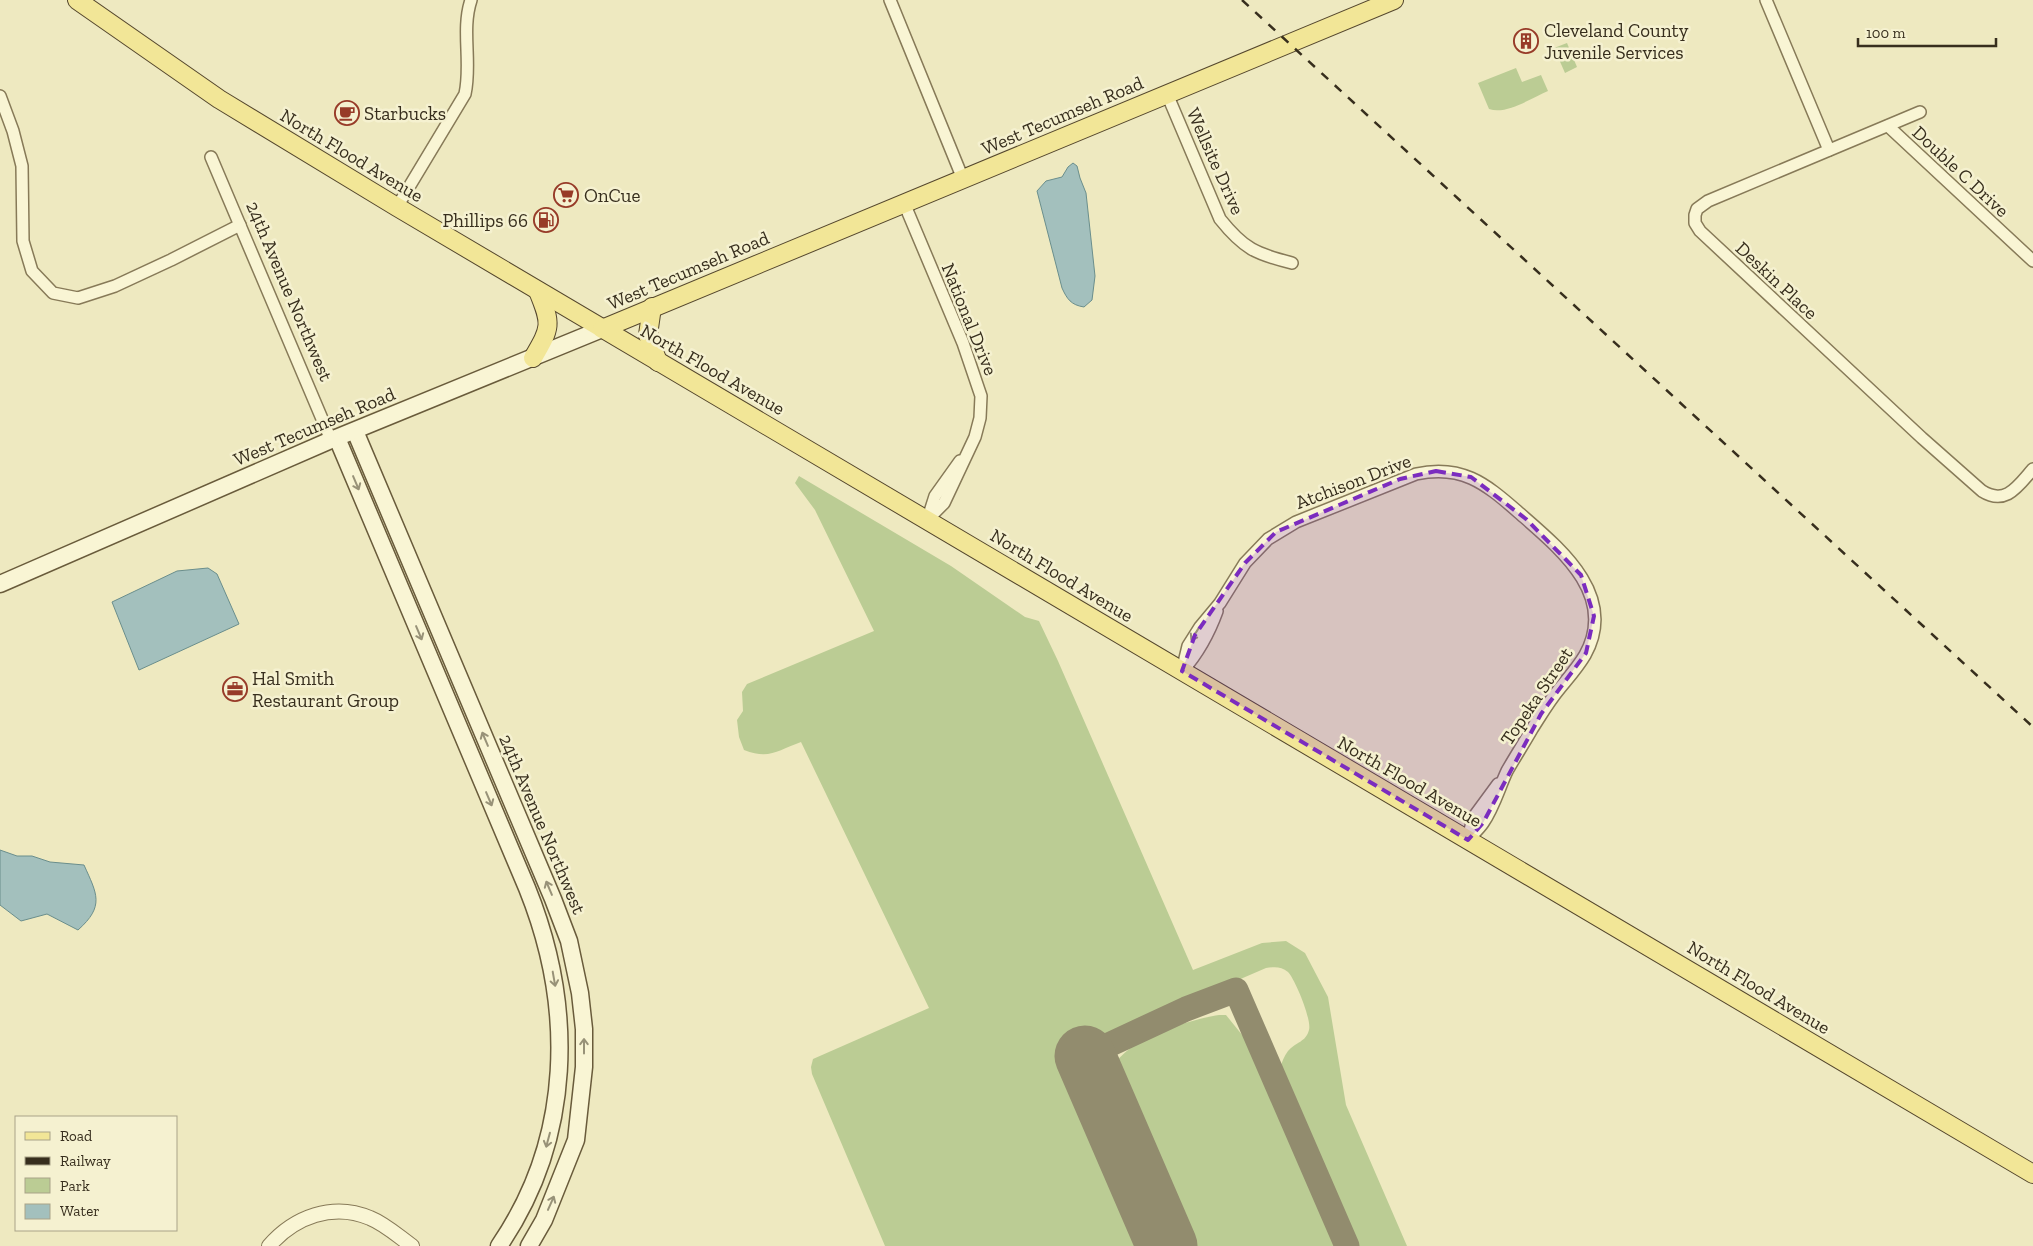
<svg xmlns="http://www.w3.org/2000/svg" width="2033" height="1246" font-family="'Zilla Slab',serif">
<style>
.green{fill:#bbcc94}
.water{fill:#a3c0bd;stroke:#6a8e8c}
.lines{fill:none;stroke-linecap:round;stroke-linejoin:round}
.taxiway{stroke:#928c6e;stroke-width:25}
.runway{stroke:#928c6e;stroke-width:61}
.minor-casing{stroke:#877a58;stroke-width:14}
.tertiary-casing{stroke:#877a58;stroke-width:16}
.secondary-casing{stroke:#695b3b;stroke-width:19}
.primary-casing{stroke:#55472d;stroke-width:20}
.minor{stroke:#f9f5d4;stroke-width:11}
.tertiary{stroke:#f9f5d4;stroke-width:14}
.secondary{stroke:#f9f5d4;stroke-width:16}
.primary{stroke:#f2e697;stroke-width:18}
.rail{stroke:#372e1d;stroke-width:2.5;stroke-dasharray:9 9;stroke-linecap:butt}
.oneway{stroke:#989278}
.marked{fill:#7b2cbf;fill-opacity:0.2;stroke:#7b2cbf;stroke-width:4;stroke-dasharray:10 6;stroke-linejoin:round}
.labels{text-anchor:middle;stroke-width:5;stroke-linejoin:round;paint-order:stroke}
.poi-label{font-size:19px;fill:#372e1d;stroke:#f5f1d0;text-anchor:start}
.street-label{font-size:19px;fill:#372e1d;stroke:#f5f1d0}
</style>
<rect width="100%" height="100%" fill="#eee9c0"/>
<g class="green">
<path d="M1567,43L1577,67L1565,73L1554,48Z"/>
<path d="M1516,68L1522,82L1541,75L1548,91C1531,98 1507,115 1489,109L1478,83Z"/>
<path d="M799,476L951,566L1025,617L1039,621L1058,661L1193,970L1262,943L1286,941L1305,953L1328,997L1346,1105L1407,1246H1356L1280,1068C1282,1062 1284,1056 1288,1051C1296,1042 1306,1042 1309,1030C1312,1020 1295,979 1288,972C1281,966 1274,967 1266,968L1062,1056L1144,1246H885L812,1074L811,1067L813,1059L929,1008L801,742C778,750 770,760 744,750L739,737L737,720L743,711L742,692L747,684L874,631L815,510L795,483Z"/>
<path d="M1219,1015H1226L1247,1041L1277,1102L1340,1246H1190L1113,1067C1128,1038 1188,1020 1219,1015Z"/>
</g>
<g class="water">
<path d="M1073,163L1077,166L1080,178L1086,193L1095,276L1092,300L1084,307C1071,305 1067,299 1062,288L1037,191L1046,181L1062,177L1068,167Z"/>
<path d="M208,568L217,574L239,624L139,670L112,602L177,571Z"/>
<path d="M0,850L17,856H32L50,862L84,865C97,894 105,906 78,930L47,914L21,921L0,905Z"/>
</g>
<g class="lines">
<path class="taxiway" d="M1085,1056L1186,1009L1236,990L1347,1246"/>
<path class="runway" d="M1085,1056L1167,1246"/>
<defs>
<g id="minor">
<path d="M890,0L963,179"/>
<path d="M1766,0L1829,150"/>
<path d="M1167,94L1220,219C1244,249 1256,254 1292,263"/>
<path d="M0,96L13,131L22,166L23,241L32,271L53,293L78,298L115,286L171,260L240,225"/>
<path d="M1920,112L1708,201L1697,209L1695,215V223L1700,231L1922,438L1982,491C2006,506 2018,486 2033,469"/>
<path d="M1888,126L2033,261"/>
<path d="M211,157L331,440"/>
<path d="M904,203L963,343L981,396L980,418L975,437L944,503L927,520"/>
<path d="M397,207L465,94C472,63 461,30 471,0"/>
<path d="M928,518L935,496L960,461"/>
<path d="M1183,670C1199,652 1209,633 1217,611"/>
<path d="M1182,671L1188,646L1200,627L1220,603L1245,563L1268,539L1296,522L1416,474C1461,464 1485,483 1517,511C1558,547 1619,594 1585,655C1578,667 1569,677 1560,688C1549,701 1541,715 1532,729C1524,743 1515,757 1507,771C1499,788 1494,807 1483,823C1479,829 1473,834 1468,840"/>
<path d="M1468,839L1473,818L1498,784"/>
</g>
<path id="tertiary" d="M269,1246C294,1217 333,1202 370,1218C385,1224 398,1236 412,1246"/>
<g id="secondary">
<path d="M355,431L553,899L569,941L580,993L584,1029V1067L576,1140L544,1220L529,1246"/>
<path d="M337,438L527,888C575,1007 573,1138 499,1246"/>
<path d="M0,584L331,440L602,329"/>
</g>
<g id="primary">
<path d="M77,0L219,99L397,207L2033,1174"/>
<path d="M652,307L648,335L658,362"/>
<path d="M602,329L1394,0"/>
<path d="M533,358C551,327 552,325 538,291"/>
</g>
</defs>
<use href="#minor" class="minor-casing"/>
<use href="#tertiary" class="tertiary-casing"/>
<use href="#secondary" class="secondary-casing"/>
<use href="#primary" class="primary-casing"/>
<use href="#minor" class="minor"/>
<use href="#tertiary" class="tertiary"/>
<use href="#secondary" class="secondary"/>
<use href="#primary" class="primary"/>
<path class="rail" d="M1242,0L2033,727"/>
</g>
<defs><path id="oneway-shaft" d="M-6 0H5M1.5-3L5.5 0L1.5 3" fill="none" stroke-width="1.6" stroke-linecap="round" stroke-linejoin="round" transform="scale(1.25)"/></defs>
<g class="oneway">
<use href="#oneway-shaft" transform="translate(356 483) rotate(67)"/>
<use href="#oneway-shaft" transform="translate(419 633) rotate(67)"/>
<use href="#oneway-shaft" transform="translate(1195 634) rotate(122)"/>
<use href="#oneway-shaft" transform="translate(485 739) rotate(-113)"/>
<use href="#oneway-shaft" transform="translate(489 799) rotate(67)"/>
<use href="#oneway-shaft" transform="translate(549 888) rotate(-113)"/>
<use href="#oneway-shaft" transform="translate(554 979) rotate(80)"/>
<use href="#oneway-shaft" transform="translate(584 1046) rotate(-90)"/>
<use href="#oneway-shaft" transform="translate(548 1140) rotate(105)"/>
<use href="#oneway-shaft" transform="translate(551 1203) rotate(-66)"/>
</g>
<path class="marked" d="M1436,471L1471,477L1526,519L1581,575L1594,616L1586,653L1541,714L1483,823L1468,840L1182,671L1195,635L1245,563L1276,532L1400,479Z"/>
<defs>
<symbol id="building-ring" viewBox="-11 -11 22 22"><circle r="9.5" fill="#f5f1d0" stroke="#973b28" stroke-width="1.5"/><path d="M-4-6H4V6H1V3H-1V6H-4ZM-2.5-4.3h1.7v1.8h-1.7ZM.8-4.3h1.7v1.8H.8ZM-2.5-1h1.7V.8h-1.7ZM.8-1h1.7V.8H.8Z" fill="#973b28"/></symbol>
<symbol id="cafe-ring" viewBox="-11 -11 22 22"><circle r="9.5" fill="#f5f1d0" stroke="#973b28" stroke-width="1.5"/><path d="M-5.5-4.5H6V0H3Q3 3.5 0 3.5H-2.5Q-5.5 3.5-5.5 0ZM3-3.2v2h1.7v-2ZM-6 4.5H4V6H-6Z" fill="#973b28"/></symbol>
<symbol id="supermarket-ring" viewBox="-11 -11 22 22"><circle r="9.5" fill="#f5f1d0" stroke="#973b28" stroke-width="1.5"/><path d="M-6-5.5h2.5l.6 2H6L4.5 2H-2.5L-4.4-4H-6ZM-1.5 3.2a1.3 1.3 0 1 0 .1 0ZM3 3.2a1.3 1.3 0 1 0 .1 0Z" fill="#973b28"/></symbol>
<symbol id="fuel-ring" viewBox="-11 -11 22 22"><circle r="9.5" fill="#f5f1d0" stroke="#973b28" stroke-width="1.5"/><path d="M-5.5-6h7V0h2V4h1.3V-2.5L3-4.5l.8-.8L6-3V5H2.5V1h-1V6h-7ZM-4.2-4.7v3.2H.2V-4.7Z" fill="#973b28"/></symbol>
<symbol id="office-ring" viewBox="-11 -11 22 22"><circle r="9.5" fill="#f5f1d0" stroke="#973b28" stroke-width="1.5"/><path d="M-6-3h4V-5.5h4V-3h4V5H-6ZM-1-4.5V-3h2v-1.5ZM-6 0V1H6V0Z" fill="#973b28"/></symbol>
</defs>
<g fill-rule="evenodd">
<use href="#building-ring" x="1512" y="27" width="28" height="28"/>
<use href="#cafe-ring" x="333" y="99" width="28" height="28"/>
<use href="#supermarket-ring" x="552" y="181" width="28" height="28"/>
<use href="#fuel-ring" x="532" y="206" width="28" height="28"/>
<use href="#office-ring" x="221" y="675" width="28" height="28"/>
</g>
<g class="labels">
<g class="poi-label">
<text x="1544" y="37">Cleveland County<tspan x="1544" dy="22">Juvenile Services</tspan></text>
<text x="364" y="120">Starbucks</text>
<text x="584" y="202">OnCue</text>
<text x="528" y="227" text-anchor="end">Phillips 66</text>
<text x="252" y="685">Hal Smith<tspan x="252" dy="22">Restaurant Group</tspan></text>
</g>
<g class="street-label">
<text transform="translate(1062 115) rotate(-23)" y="7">West Tecumseh Road</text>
<text transform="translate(352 155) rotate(31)" y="7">North Flood Avenue</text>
<text transform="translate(1216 161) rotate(66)" y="7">Wellsite Drive</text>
<text transform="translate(1961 171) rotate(43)" y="7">Double C Drive</text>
<text transform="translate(688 270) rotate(-23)" y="7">West Tecumseh Road</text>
<text transform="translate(1777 280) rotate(43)" y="7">Deskin Place</text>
<text transform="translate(290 291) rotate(67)" y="7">24th Avenue Northwest</text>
<text transform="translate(970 319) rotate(68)" y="7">National Drive</text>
<text transform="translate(713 369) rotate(30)" y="7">North Flood Avenue</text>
<text transform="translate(314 426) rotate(-23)" y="7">West Tecumseh Road</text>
<text transform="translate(1353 481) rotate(-21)" y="7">Atchison Drive</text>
<text transform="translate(1062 575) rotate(31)" y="7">North Flood Avenue</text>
<text transform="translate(1536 696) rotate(-56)" y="7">Topeka Street</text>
<text transform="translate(1410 781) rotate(30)" y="7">North Flood Avenue</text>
<text transform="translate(543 824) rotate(67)" y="7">24th Avenue Northwest</text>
<text transform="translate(1759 987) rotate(31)" y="7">North Flood Avenue</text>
</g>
</g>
<rect x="15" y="1116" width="162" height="115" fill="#f5f1d0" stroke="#a9a388"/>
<rect x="25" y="1132" width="25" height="8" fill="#f2e697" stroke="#a9a388"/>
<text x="60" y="1141" font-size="15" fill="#372e1d">Road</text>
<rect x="25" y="1157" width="25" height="8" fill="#372e1d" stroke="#a9a388"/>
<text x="60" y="1166" font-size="15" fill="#372e1d">Railway</text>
<rect x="25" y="1178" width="25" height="15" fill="#bbcc94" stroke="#a9a388"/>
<text x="60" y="1191" font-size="15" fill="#372e1d">Park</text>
<rect x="25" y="1204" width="25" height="15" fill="#a3c0bd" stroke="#a9a388"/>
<text x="60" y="1216" font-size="15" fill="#372e1d">Water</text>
<path d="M1858 38v8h138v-8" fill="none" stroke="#372e1d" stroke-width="2.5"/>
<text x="1866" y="38" font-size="15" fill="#372e1d" stroke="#f5f1d0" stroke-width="4" paint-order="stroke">100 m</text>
</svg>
